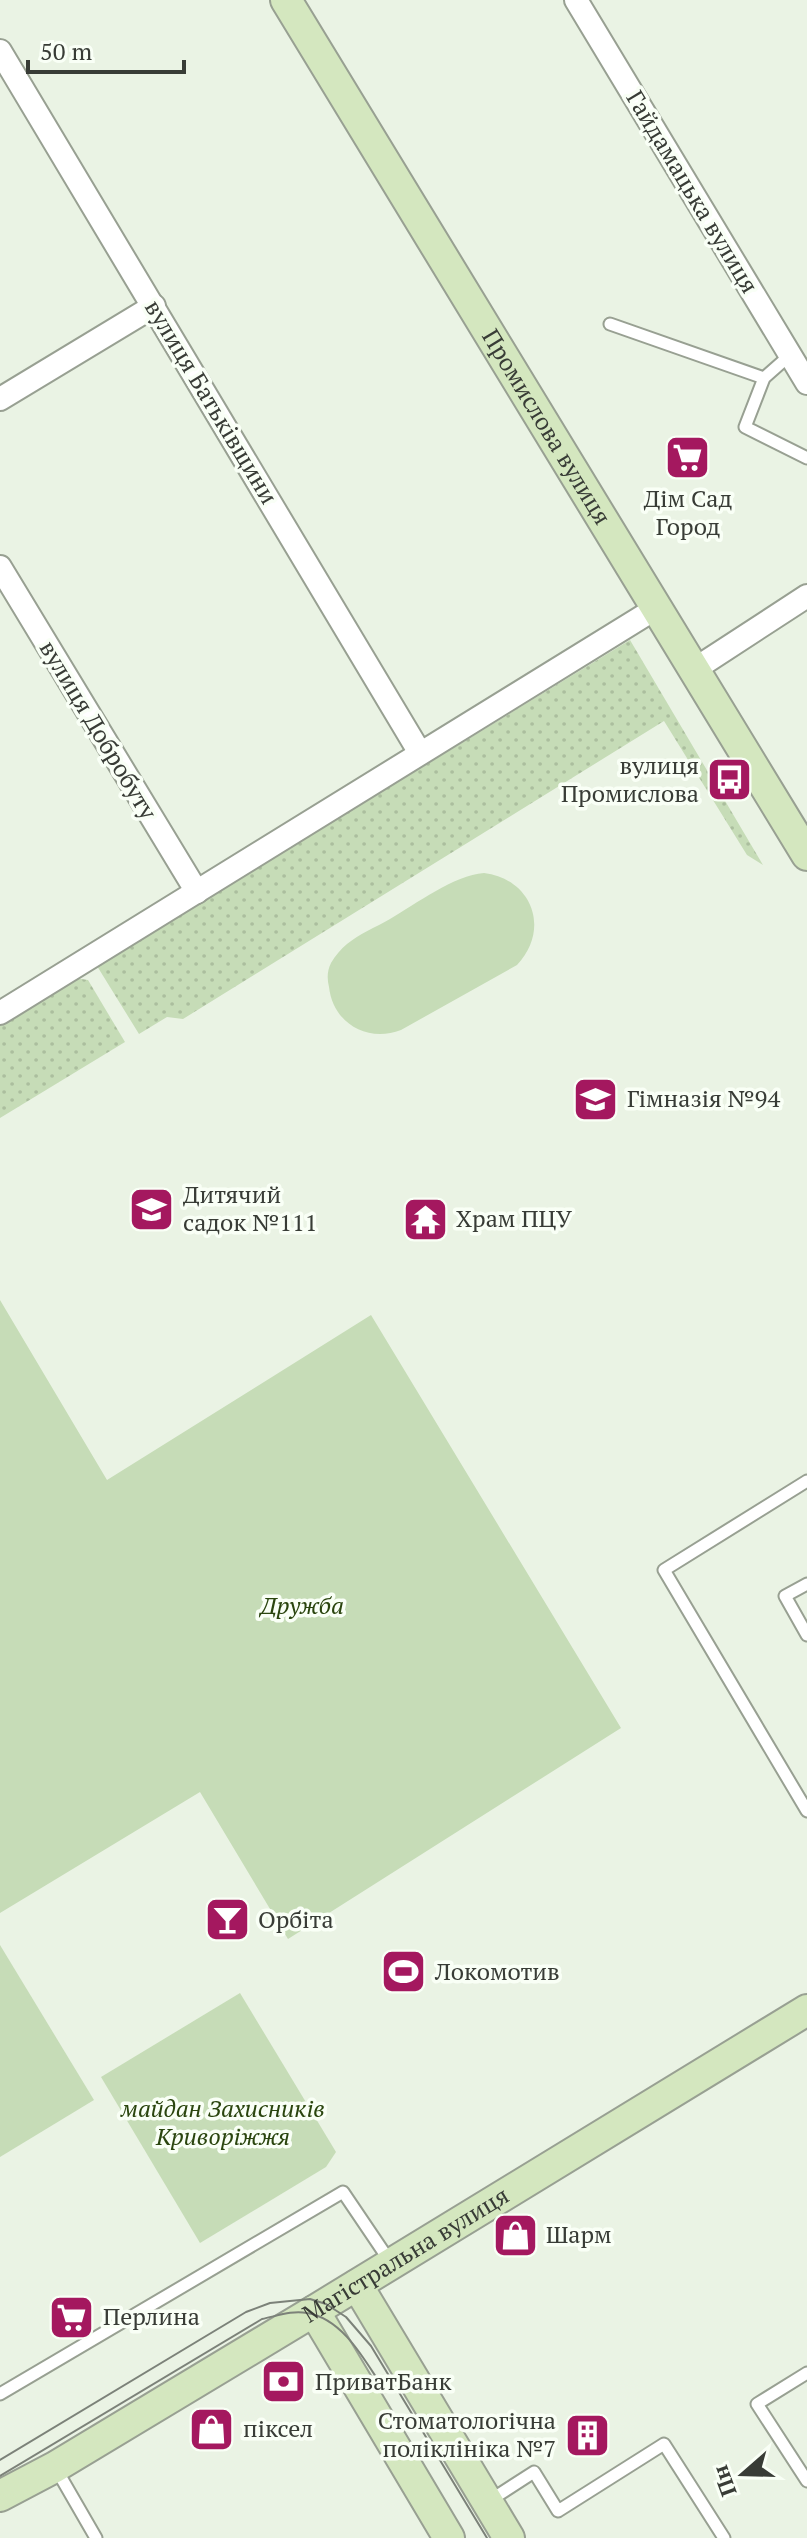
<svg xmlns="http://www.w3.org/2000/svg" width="807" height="2538" font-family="'PT Serif',serif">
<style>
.grass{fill:url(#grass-dots)}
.park{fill:#c6dcb7}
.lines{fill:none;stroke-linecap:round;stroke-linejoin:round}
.lane-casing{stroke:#98a092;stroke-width:15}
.street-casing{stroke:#98a092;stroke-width:26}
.secondary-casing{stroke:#98a092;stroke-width:34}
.lane{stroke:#fff;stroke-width:11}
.street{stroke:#fff;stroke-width:22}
.secondary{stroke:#d4e7bf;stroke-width:30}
.tram{stroke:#7c8279;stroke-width:2}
.labels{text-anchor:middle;stroke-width:7;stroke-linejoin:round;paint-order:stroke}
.street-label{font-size:24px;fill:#383c36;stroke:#f9fff6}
.poi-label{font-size:24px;fill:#383c36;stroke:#f9fff6;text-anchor:start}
.park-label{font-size:24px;font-style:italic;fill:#2a450e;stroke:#f9fff6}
</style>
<defs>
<pattern id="grass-dots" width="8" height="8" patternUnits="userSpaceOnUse" patternTransform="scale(2)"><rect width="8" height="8" fill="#c6dcb7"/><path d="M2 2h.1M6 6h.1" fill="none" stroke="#abbe9e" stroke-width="1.8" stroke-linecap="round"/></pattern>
</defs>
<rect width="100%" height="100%" fill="#eaf3e4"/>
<g class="grass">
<path d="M630,640L763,865L747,855L664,721L183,1019L167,1017L139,1034L97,966Z"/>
<path d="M75,978L88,980L125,1042L0,1118V1024Z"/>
</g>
<g class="park">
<path d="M484,873C532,879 551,929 517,965L401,1030C367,1043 333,1023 329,987C327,979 327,971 331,963C335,956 341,949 347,944C359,934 376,927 390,919C416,904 454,875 484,873Z"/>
<path d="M0,1300L107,1480L371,1315L621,1728L288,1939L200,1792L0,1913Z"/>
<path d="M0,1945L94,2100L0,2157Z"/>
<path d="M240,1993L336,2152L326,2167L200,2243L101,2077Z"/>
</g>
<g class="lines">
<defs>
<g id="lane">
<path d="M610,324L764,378"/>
<path d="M790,355L764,378L745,427L807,458"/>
<path d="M807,1481L664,1570L807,1811"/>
<path d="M807,1584L785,1596L807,1635"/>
<path d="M807,2373L757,2404L807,2481"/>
<path d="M0,2394L343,2192L391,2263"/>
<path d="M55,2467L96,2538"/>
<path d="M489,2501L534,2472L558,2511L664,2444L724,2538"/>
</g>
<g id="street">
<path d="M576,0L807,383"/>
<path d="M0,51L420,753"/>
<path d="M0,399L154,306"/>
<path d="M0,567L197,892"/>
<path d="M695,669L807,596"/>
<path d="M0,1013L658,607"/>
</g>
<g id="secondary">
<path id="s1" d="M286,0L807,855"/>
<path d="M357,2285L509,2538"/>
<path d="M314,2311L449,2538"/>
<path id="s2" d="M0,2496L55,2467L314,2311L807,2010"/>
</g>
</defs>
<use href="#lane" class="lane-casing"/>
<use href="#street" class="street-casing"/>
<use href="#secondary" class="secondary-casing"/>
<use href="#lane" class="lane"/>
<use href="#street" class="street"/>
<use href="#secondary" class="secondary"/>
<g class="tram">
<path d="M0,2460L246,2312L270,2303L310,2299L326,2304L346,2317L371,2346L487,2538"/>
<path d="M0,2476L262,2319C277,2316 292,2310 307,2313C339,2318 360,2352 376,2377"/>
</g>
</g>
<defs>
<symbol id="supermarket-square" viewBox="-11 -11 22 22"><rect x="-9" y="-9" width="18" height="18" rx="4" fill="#a4185f" stroke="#f9fff6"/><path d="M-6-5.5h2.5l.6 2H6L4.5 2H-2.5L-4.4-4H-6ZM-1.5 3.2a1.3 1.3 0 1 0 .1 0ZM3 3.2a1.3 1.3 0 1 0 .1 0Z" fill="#fff"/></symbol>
<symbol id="bus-square" viewBox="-11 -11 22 22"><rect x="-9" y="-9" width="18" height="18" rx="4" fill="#a4185f" stroke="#f9fff6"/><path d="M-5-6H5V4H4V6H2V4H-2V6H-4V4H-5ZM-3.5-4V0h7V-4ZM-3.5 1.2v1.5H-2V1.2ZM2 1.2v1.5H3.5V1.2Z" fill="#fff"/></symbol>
<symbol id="school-square" viewBox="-11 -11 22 22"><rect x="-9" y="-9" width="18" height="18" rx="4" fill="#a4185f" stroke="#f9fff6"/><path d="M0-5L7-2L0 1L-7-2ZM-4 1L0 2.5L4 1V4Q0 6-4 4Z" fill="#fff"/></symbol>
<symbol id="temple-square" viewBox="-11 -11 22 22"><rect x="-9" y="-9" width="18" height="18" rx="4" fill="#a4185f" stroke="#f9fff6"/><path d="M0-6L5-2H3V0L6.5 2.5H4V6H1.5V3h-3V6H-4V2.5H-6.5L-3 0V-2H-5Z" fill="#fff"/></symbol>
<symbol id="bar-square" viewBox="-11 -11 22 22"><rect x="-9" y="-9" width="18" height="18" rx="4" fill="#a4185f" stroke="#f9fff6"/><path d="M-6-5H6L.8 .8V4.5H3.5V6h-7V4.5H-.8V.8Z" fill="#fff"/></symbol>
<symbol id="stadium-square" viewBox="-11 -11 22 22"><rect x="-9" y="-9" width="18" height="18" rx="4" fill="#a4185f" stroke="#f9fff6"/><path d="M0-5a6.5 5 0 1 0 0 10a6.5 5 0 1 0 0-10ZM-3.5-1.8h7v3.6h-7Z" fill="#fff"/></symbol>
<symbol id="shop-square" viewBox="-11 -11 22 22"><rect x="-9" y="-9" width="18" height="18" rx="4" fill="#a4185f" stroke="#f9fff6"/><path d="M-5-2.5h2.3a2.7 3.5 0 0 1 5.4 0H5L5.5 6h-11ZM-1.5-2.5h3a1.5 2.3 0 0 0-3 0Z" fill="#fff"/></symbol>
<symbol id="bank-square" viewBox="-11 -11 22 22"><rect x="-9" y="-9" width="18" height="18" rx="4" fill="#a4185f" stroke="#f9fff6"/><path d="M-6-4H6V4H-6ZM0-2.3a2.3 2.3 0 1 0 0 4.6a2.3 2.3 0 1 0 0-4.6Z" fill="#fff"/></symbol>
<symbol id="building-square" viewBox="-11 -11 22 22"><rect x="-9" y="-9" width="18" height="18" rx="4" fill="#a4185f" stroke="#f9fff6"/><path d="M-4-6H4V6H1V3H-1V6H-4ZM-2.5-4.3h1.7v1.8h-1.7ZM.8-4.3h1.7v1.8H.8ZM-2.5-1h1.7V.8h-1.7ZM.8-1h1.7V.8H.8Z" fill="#fff"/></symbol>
</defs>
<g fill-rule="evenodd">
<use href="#supermarket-square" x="662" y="432" width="51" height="51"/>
<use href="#bus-square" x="704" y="754" width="51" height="51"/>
<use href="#school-square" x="570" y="1074" width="51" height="51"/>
<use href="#school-square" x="126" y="1184" width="51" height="51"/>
<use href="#temple-square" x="400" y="1194" width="51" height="51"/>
<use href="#bar-square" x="202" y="1894" width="51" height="51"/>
<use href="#stadium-square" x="378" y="1946" width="51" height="51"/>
<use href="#shop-square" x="490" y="2210" width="51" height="51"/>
<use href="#supermarket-square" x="46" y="2292" width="51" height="51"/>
<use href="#bank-square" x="258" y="2356" width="51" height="51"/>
<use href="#shop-square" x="186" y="2404" width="51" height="51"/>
<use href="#building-square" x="562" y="2410" width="51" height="51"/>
</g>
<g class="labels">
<g class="street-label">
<text transform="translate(692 192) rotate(59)" y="8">Гайдамацька вулиця</text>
<text transform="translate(211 402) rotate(59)" y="8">вулиця Батьківщини</text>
<text dy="8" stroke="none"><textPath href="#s1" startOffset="500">Промислова вулиця</textPath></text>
<text transform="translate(98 730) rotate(59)" y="8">вулиця Добробуту</text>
<text dy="8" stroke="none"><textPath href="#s2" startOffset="472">Магістральна вулиця</textPath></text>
</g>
<g class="poi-label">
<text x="688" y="507" text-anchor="middle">Дім Сад<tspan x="688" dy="28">Город</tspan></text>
<text x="699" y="774" text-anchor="end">вулиця<tspan x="699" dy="28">Промислова</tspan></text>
<text x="627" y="1107">Гімназія №94</text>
<text x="183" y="1203">Дитячий<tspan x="183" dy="28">садок №111</tspan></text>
<text x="456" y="1227">Храм ПЦУ</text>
<text x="258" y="1928">Орбіта</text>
<text x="435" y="1980">Локомотив</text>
<text x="546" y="2243">Шарм</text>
<text x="103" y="2325">Перлина</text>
<text x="315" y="2390">ПриватБанк</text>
<text x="556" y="2429" text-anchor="end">Стоматологічна<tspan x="556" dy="28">поліклініка №7</tspan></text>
<text x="243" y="2437">піксел</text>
</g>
<g class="park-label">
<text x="302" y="1614">Дружба</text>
<text x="223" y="2117">майдан Захисників<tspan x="223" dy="28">Криворіжжя</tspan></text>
</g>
</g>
<g transform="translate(743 2474) rotate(250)" stroke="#f9fff6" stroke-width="6" paint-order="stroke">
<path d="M0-6L14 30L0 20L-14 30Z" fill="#383c36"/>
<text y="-12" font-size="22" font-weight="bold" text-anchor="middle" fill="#383c36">Пн</text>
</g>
<path d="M28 60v12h156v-12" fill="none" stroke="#383c36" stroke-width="4"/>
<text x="40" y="60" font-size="24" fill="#383c36" stroke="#f9fff6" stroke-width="6" paint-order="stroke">50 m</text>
</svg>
